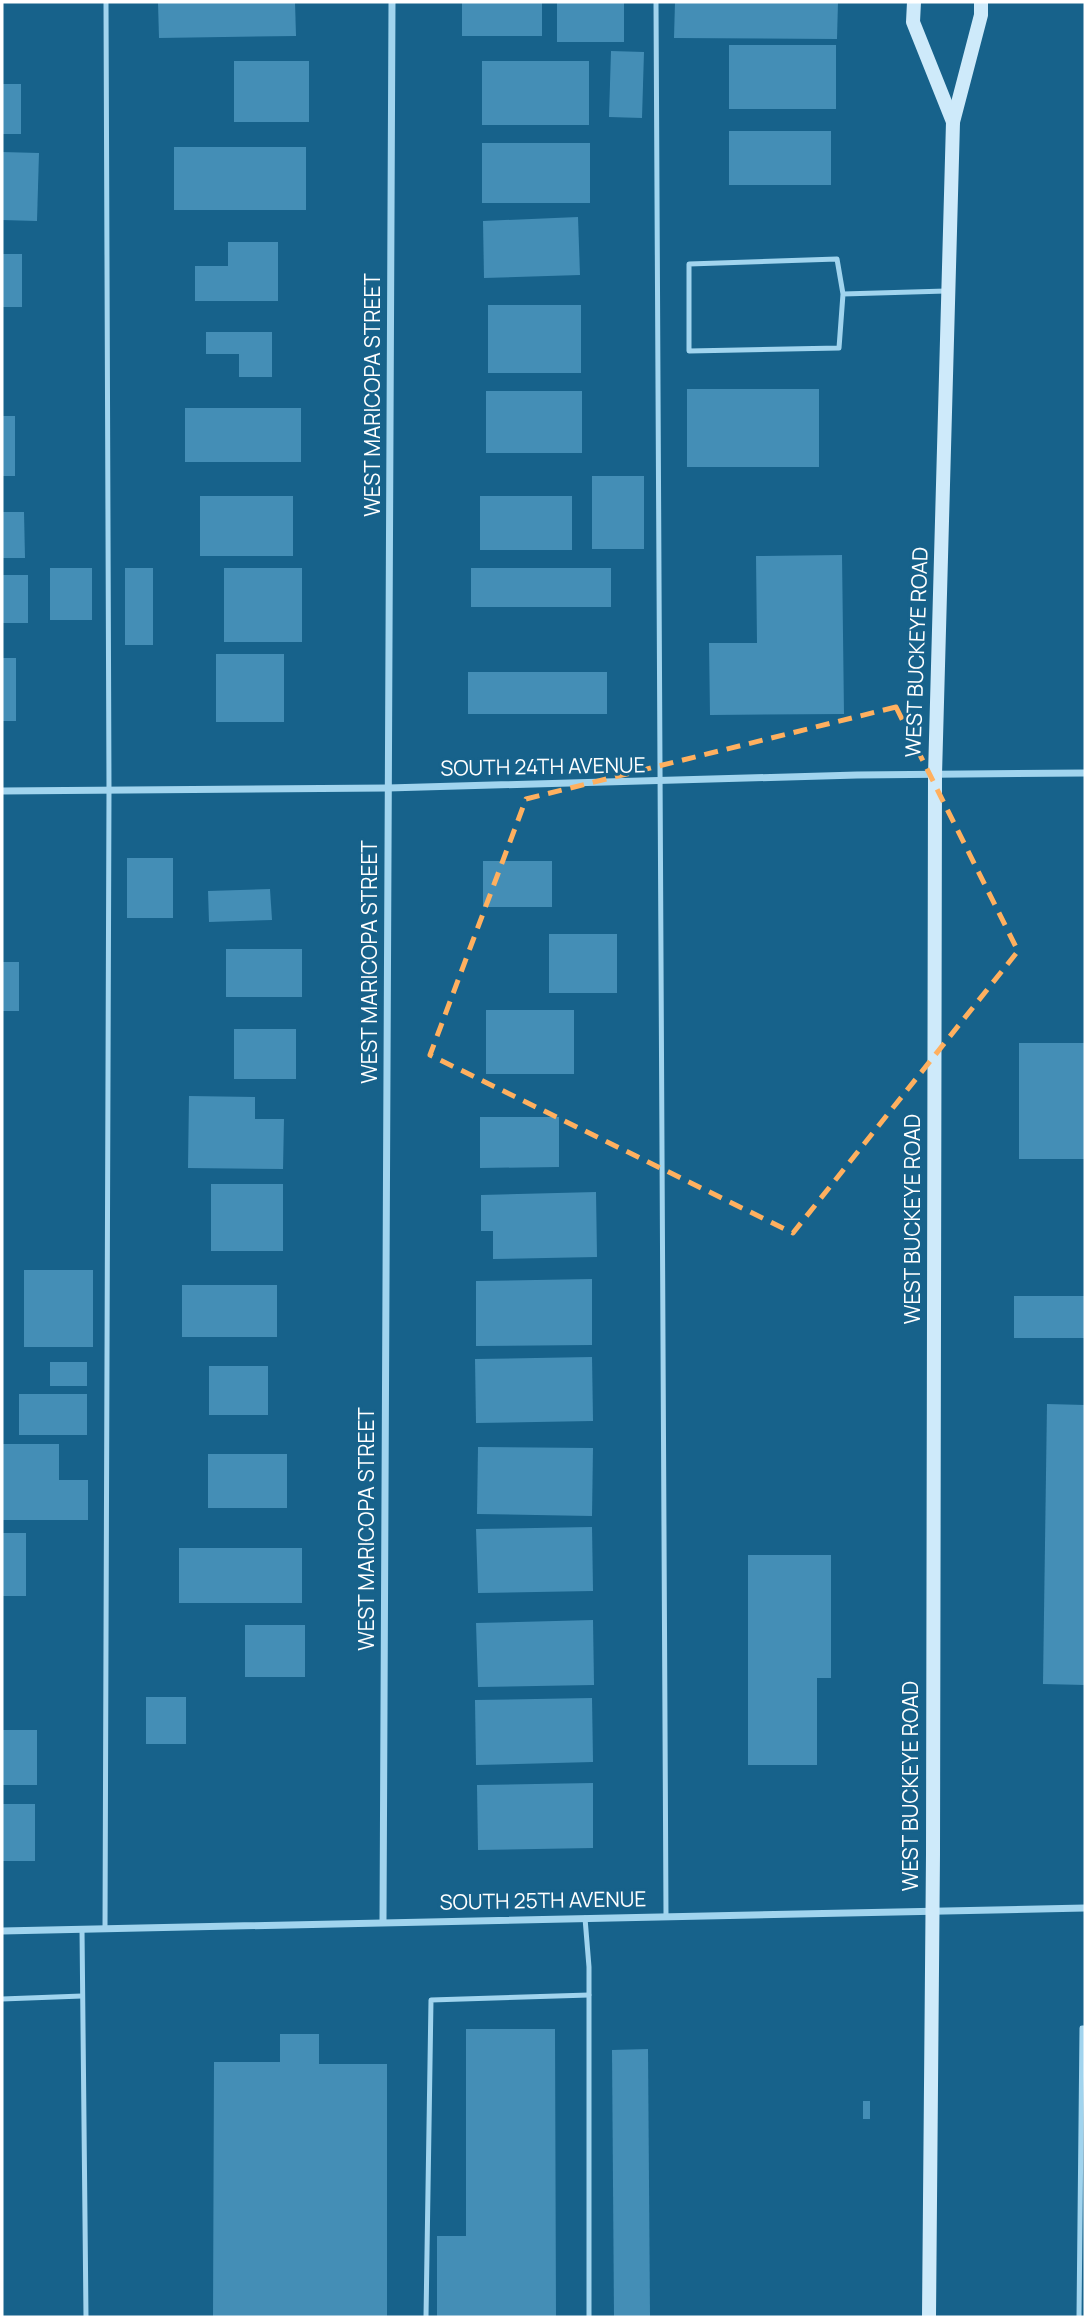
<svg xmlns="http://www.w3.org/2000/svg" width="1087" height="2319" font-family="Manrope,sans-serif">
<style>
.building{fill:#448eb6}
.lines{fill:none;stroke-linecap:round;stroke-linejoin:round}
.service{stroke:#a1d4ee;stroke-width:5}
.minor{stroke:#a1d4ee;stroke-width:7}
.secondary{stroke:#ceeafa;stroke-width:14}
.marked{fill:none;stroke:#ffb05f;stroke-width:5;stroke-dasharray:14 9;stroke-linejoin:round}
.labels{text-anchor:middle;stroke-width:6;stroke-linejoin:round;paint-order:stroke}
.street-label{font-size:21px;fill:#fff;stroke:#17628b}
</style>
<rect width="100%" height="100%" fill="#17628b"/>
<g class="building">
<path d="M158,2H295L296,36L159,38Z"/>
<rect x="462" y="2" width="80" height="34"/>
<rect x="557" y="2" width="67" height="40"/>
<path d="M675,2H838L837,39L674,38Z"/>
<rect x="729" y="45" width="107" height="64"/>
<path d="M611,51L644,52L642,118L609,117Z"/>
<rect x="234" y="61" width="75" height="61"/>
<rect x="482" y="61" width="107" height="64"/>
<rect x="2" y="84" width="19" height="50"/>
<rect x="729" y="131" width="102" height="54"/>
<rect x="482" y="143" width="108" height="60"/>
<rect x="174" y="147" width="132" height="63"/>
<path d="M2,152L39,153L37,221L2,220Z"/>
<path d="M578,217L580,275L484,278L483,221Z"/>
<path d="M228,242H278V301H195V266H228Z"/>
<rect x="2" y="254" width="20" height="53"/>
<rect x="488" y="305" width="93" height="68"/>
<path d="M206,332H272V377H239V354H206Z"/>
<rect x="687" y="389" width="132" height="78"/>
<rect x="486" y="391" width="96" height="62"/>
<rect x="185" y="408" width="116" height="54"/>
<rect x="2" y="416" width="13" height="60"/>
<rect x="592" y="476" width="52" height="73"/>
<rect x="200" y="496" width="93" height="60"/>
<rect x="480" y="496" width="92" height="54"/>
<path d="M2,512H24L25,558H2Z"/>
<path d="M842,555L844,714L710,715L709,643H757L756,556Z"/>
<rect x="50" y="568" width="42" height="52"/>
<rect x="125" y="568" width="28" height="77"/>
<rect x="224" y="568" width="78" height="74"/>
<rect x="471" y="568" width="140" height="39"/>
<rect x="2" y="575" width="26" height="48"/>
<rect x="216" y="654" width="68" height="68"/>
<rect x="2" y="658" width="14" height="63"/>
<rect x="468" y="672" width="139" height="42"/>
<rect x="127" y="858" width="46" height="60"/>
<rect x="483" y="861" width="69" height="46"/>
<path d="M270,889L272,920L209,922L208,891Z"/>
<rect x="549" y="934" width="68" height="59"/>
<rect x="226" y="949" width="76" height="48"/>
<rect x="2" y="962" width="17" height="49"/>
<rect x="486" y="1010" width="88" height="64"/>
<rect x="234" y="1029" width="62" height="50"/>
<rect x="1019" y="1043" width="66" height="116"/>
<path d="M189,1096L255,1097V1119H284L283,1169L188,1168Z"/>
<path d="M480,1117H559V1167L480,1168Z"/>
<rect x="211" y="1184" width="72" height="67"/>
<path d="M596,1192L597,1257L493,1259V1231H481V1195Z"/>
<rect x="24" y="1270" width="69" height="77"/>
<path d="M592,1279V1345L476,1346V1281Z"/>
<rect x="182" y="1285" width="95" height="52"/>
<rect x="1014" y="1296" width="71" height="42"/>
<path d="M592,1357L593,1421L476,1423L475,1359Z"/>
<rect x="50" y="1362" width="37" height="24"/>
<rect x="209" y="1366" width="59" height="49"/>
<rect x="19" y="1394" width="68" height="41"/>
<path d="M1047,1404L1085,1405V1685L1043,1684Z"/>
<path d="M2,1444H59V1480H88V1520H2Z"/>
<path d="M478,1447L593,1448L592,1516L477,1514Z"/>
<rect x="208" y="1454" width="79" height="54"/>
<path d="M592,1527L593,1591L478,1593L476,1529Z"/>
<rect x="2" y="1533" width="24" height="63"/>
<rect x="179" y="1548" width="123" height="55"/>
<path d="M748,1555H831V1678H817V1765H748Z"/>
<path d="M593,1620L594,1685L478,1687L476,1623Z"/>
<rect x="245" y="1625" width="60" height="52"/>
<rect x="146" y="1697" width="40" height="47"/>
<path d="M592,1698L593,1762L476,1765L475,1700Z"/>
<rect x="2" y="1730" width="35" height="55"/>
<path d="M593,1783V1848L478,1850L477,1785Z"/>
<rect x="2" y="1804" width="33" height="57"/>
<path d="M466,2029H555L556,2317H437V2236H466Z"/>
<path d="M280,2034H319V2064H387V2317H213L214,2062H280Z"/>
<path d="M648,2049L650,2317H614L612,2050Z"/>
<rect x="863" y="2101" width="7" height="18"/>
</g>
<g class="lines">
<g class="service">
<path d="M656,2L666,1915"/>
<path d="M843,294L839,348L689,351V264L837,259L843,294L946,291"/>
<path d="M585,1918L589,1967V2317"/>
<path d="M82,1929L86,2317"/>
<path d="M105,1929L109,789L106,2"/>
<path d="M2,1999L82,1996"/>
<path d="M426,2317L431,2000L589,1995"/>
<path d="M1079,2317L1082,2028H1085"/>
</g>
<g class="minor">
<path d="M2,791L388,788L857,775L1085,773"/>
<path d="M383,1922L392,2"/>
<path d="M2,1931L1085,1908"/>
</g>
<g class="secondary">
<path d="M914,2L913,22L953,122"/>
<path d="M929,2317L933,1854L935,775L953,122L981,15V2"/>
</g>
</g>
<path class="marked" d="M896,707L1018,951L793,1233L430,1055L526,799Z"/>
<g class="labels">
<g class="street-label">
<text transform="translate(373 395) rotate(-90)" y="7">WEST MARICOPA STREET</text>
<text transform="translate(917 652) rotate(-88)" y="7">WEST BUCKEYE ROAD</text>
<text transform="translate(543 767) rotate(-1)" y="7">SOUTH 24TH AVENUE</text>
<text transform="translate(370 962) rotate(-90)" y="7">WEST MARICOPA STREET</text>
<text transform="translate(913 1219) rotate(-90)" y="7">WEST BUCKEYE ROAD</text>
<text transform="translate(367 1529) rotate(-90)" y="7">WEST MARICOPA STREET</text>
<text transform="translate(911 1786) rotate(-90)" y="7">WEST BUCKEYE ROAD</text>
<text transform="translate(543 1901) rotate(-1)" y="7">SOUTH 25TH AVENUE</text>
</g>
</g>
<rect width="1087" height="2319" fill="none" stroke="#ffffff" stroke-width="7"/>
</svg>
